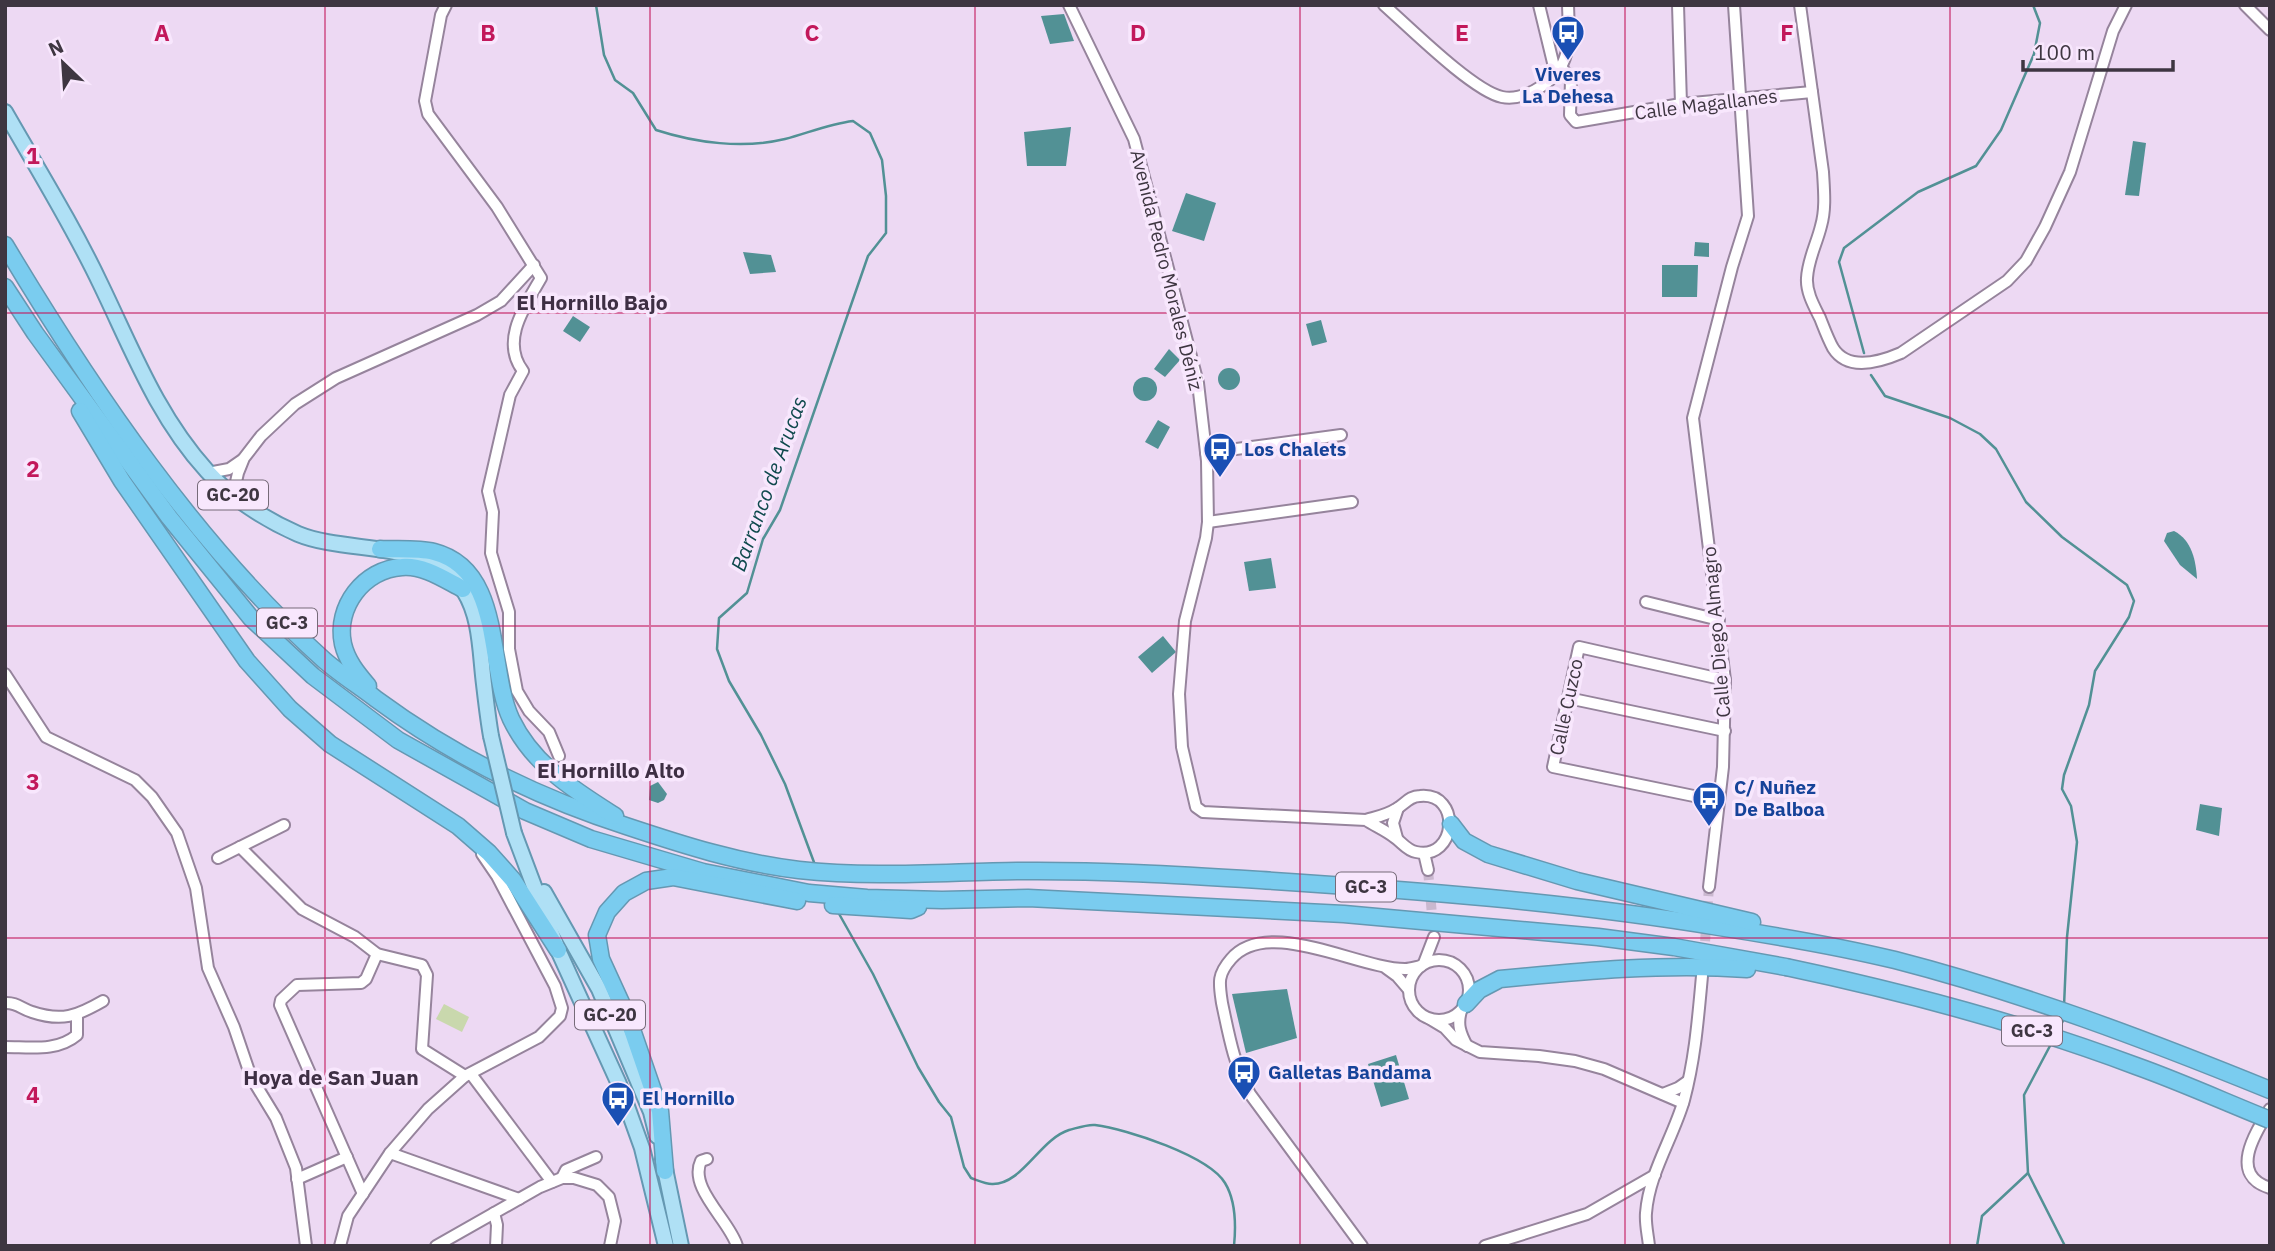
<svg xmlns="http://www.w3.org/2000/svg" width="2275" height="1251" font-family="'IBM Plex Sans',sans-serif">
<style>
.green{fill:#c9d8ad}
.water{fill:#529195}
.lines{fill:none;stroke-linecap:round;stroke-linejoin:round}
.stream{stroke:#529195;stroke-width:2.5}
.minor-tunnel{stroke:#cab8cf;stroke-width:10;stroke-dasharray:10 5;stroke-linecap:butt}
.minor-casing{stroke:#96849c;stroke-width:14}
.major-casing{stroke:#6598b2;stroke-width:18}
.highway-casing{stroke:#6598b2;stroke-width:19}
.minor{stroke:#fff;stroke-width:10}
.major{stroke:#afe0f5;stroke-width:14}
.highway{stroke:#7accef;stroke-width:16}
.major-bridge-casing{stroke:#6598b2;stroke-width:18;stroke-linecap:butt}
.highway-bridge-casing{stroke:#6598b2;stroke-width:19;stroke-linecap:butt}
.major-bridge{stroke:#afe0f5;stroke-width:14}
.highway-bridge{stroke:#7accef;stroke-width:16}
.grid{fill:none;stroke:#c2185b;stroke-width:2;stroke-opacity:0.55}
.labels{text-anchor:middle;stroke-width:7;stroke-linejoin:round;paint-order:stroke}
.shield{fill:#f8e7fd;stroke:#766b79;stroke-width:2}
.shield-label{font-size:18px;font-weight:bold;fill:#3e3641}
.transit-label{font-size:19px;font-weight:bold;fill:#164399;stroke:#f8e7fd;text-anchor:start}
.street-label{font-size:19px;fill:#3e3641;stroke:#f8e7fd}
.neighbourhood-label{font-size:21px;font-weight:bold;fill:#3e2f44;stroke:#f8e7fd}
.water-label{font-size:21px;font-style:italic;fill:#0f494d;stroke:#f8e7fd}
.grid-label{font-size:23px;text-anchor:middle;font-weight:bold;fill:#c2185b;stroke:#f8e7fd;stroke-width:7;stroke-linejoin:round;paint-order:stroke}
</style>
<rect width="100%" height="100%" fill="#edd9f3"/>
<path class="green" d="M444,1004L469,1017L462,1032L436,1019Z"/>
<g class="water">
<path d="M1064,14L1074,41L1050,44L1041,16Z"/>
<path d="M1071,127L1066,166H1027L1024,132Z"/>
<path d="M2133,141L2146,143L2139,196L2125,195Z"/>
<path d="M1186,193L1216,203L1204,241L1172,231Z"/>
<path d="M1695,242L1709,243V257L1694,256Z"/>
<path d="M743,252L771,255L776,272L750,274Z"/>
<path d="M1662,265H1698L1697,297H1662Z"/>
<path d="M573,316L590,327L580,342L563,331Z"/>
<path d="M1321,320L1327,342L1312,346L1306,324Z"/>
<path d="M1169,349L1180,360L1165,377L1154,369Z"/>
<circle cx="1229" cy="379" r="11"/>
<circle cx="1145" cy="389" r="12"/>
<path d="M1158,420L1170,427L1158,449L1145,442Z"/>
<path d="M2174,531C2192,540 2196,561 2197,579L2180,565L2164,541L2167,533Z"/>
<path d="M1271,558L1276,588L1249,591L1244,562Z"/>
<path d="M1163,636L1176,652L1152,673L1138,657Z"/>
<path d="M658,782L667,794L664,800L658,803L649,800L650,786Z"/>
<path d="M2200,804L2222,808L2219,836L2196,830Z"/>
<path d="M1287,989L1297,1038L1246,1053L1232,994Z"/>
<path d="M1396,1055L1409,1099L1381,1107L1368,1064Z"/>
</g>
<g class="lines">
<g class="stream">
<path d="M596,5L604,55L615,80L633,93L656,130C696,143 743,149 785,139C808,133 829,124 853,121L870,133L882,160L886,196V233L868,256L780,510L763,539L747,593L719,618L717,649L729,681L761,735L785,784L815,865"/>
<path d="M1864,353L1839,262L1844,248L1918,192L1976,166L2001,130L2034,54L2040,23L2033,5"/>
<path d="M1871,375L1885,396L1950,418L1980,434L1996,449L2026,502L2062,537L2127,585L2134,601L2129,617L2095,671L2089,705L2064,775L2062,789L2071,806L2077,842L2067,937L2064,1006"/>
<path d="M838,912L873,974L918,1067L939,1102L951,1117L964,1167L971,1178C977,1180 985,1184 992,1184C1022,1185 1040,1139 1069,1130C1077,1128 1088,1124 1095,1125C1127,1129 1209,1156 1225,1183C1236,1201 1236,1226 1234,1246"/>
<path d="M2057,1032L2064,1019"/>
<path d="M2051,1044L2024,1095L2028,1173L2065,1246"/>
<path d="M1977,1246L1982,1216L2028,1173"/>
</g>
<g class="minor-tunnel">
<path d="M1428,870L1433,926"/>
<path d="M1704,956L1709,887"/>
</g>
<defs>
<g id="minor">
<path d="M446,5L441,15L425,101L428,114L497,207L541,278C525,306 500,341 523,371L510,395L488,491L493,512L491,553L509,612V649L517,691L529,711L549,732L559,756"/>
<path d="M1069,5L1134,139L1198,383L1207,461L1208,522L1206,538L1185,621L1179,694L1182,747L1196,807L1203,812L1366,820C1376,817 1387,815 1396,809C1405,804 1409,796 1420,796C1462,792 1457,861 1416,852C1406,850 1402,842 1394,837C1385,830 1375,826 1366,820"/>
<path d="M1384,5C1409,27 1473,91 1502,97C1517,100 1530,94 1542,86C1573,66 1569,38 1568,5"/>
<path d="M1539,5L1556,75"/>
<path d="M1678,5L1681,104"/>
<path d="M1800,5L1823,172C1824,190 1826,209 1821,226C1817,243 1808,259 1807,278C1806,292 1814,306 1820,318C1824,328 1828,339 1833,348C1848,372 1880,362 1901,353L2007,281L2026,261L2045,227L2070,172L2113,31L2126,5"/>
<path d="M2245,5L2270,30"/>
<path d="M1562,68L1571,80L1570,115L1576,122L1681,104L1812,92"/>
<path d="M1206,453L1341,435"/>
<path d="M208,473L229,469L242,460"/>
<path d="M233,495L238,473L244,458L261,436L295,404L336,378L477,315L501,301L534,265"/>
<path d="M1208,522L1352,502"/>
<path d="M1646,602L1719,620"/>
<path d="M5,674L46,737L135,780L152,797L177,833L196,888L208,968L234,1027L251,1077L276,1118L296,1168L306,1246"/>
<path d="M1568,698L1725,731"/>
<path d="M1718,801L1553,767L1579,647L1725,680"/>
<path d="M1397,838L1393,823L1398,808"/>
<path d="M240,847L302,909L355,937L377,954L422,965L427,975L422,1049L465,1076"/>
<path d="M1424,853L1428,870"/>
<path d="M218,858L284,825"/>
<path d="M1709,887L1723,767L1725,680L1693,418L1732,267L1748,216L1734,5"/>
<circle cx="1439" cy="990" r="30"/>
<path d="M1424,963L1434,937"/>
<path d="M1386,968L1397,976L1409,990"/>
<path d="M5,1003C16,1002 22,1009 32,1012C62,1022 77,1016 103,1001"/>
<path d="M1461,1011C1457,1024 1460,1033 1467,1046"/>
<path d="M1430,1019L1445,1028L1456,1040L1480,1052L1539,1056L1575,1061L1604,1069L1683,1103"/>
<path d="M5,1047C30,1047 57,1052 77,1035V1015"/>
<path d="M471,1074L552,1182"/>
<path d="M1663,1094L1678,1088L1688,1081"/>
<path d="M2270,1109C2255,1133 2228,1175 2270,1188"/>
<path d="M390,1153L519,1199"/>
<path d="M707,1159L701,1161C688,1188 730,1221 737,1246"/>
<path d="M562,1178L566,1170L596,1157"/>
<path d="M297,1179L347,1157"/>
<path d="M363,1194L280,1005L281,1000L297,985L361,983L366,979L377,954"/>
<path d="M494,1213L497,1225L496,1246"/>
<path d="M340,1246L348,1216L390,1153L428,1109L465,1076L539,1037L560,1016L562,1008L555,986L497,876L482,854"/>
<path d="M436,1246L540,1187L562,1178H574L597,1185L609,1197L615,1221L610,1246"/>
<path d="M1362,1246L1250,1094C1234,1065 1229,1036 1222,1003C1219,983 1217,975 1231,959C1267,916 1359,969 1405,969C1410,969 1416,967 1421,966"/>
<path d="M1485,1246L1587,1214L1655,1175"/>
<path d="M1649,1246C1648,1235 1645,1224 1646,1213C1649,1173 1673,1138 1684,1100C1695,1059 1698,1019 1702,976"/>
</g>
<g id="major">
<path d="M5,112C37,168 72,224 100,283C132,349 157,416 207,471C231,498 266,520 298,534C349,555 431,538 464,591C481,618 480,653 484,684C486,701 488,719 491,736"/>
<path d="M514,833L558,950L619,1084L642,1148L666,1246"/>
<path d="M544,892L599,989L651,1112L657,1136"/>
<path d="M663,1159L681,1246"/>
</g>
<g id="highway">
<path d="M5,245C93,392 197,546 324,660C340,674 359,686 376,699C452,755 536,797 626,826C683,845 739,863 799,870C871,878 944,872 1017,871C1097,870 1179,875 1260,880C1414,890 1567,902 1719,927C1778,936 1837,946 1895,960C2023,993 2147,1040 2270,1090"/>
<path d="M5,287L35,333L169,517L251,618L313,676L398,740L525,811L591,839L703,872L809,893L867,898L942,900L1028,898L1344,914L1598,937L1674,947L1786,967"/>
<path d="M80,411L122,481L247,661L290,709L330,744L458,826L489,853L513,880L558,950"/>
<path d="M380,549C397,550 418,548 434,552C504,570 487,667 511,719C533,765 574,790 615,816"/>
<path d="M368,686C357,673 347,661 343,644C335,607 364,569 402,567C424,565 445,580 463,589"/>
<path d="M1451,824L1464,841L1488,854L1577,881L1752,922"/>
<path d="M833,905L911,910L918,907"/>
<path d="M1466,1004L1479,990L1500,979C1582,971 1665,963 1747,969"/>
<path d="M665,1171L660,1111L628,1018L601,959L597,935L607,912L624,893L646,881L673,877L797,901"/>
</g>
</defs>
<use href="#minor" class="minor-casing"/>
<use href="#major" class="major-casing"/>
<use href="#highway" class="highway-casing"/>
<use href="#minor" class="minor"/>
<use href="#major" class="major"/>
<use href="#highway" class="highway"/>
<defs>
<path id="major-bridge" d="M491,736L514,833"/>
<path id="highway-bridge" d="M1786,967C1904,992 2022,1023 2136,1066C2181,1082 2225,1102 2270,1120"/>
</defs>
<use href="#major-bridge" class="major-bridge-casing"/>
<use href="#highway-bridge" class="highway-bridge-casing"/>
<use href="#major-bridge" class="major-bridge"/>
<use href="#highway-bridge" class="highway-bridge"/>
</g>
<path class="grid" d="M325,5V1246M650,5V1246M975,5V1246M1300,5V1246M1625,5V1246M1950,5V1246M5,313H2270M5,626H2270M5,938H2270"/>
<defs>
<symbol id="bus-pin" viewBox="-11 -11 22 30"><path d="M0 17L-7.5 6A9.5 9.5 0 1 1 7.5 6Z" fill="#1a4fb4" stroke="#f8e7fd"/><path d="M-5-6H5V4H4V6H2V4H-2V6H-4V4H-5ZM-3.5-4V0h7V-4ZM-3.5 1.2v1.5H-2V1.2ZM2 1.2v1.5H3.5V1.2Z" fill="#fff"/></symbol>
</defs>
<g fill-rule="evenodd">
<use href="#bus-pin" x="1549" y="13" width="38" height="52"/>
<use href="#bus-pin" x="1201" y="430" width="38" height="52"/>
<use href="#bus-pin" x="1690" y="779" width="38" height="52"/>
<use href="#bus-pin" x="1225" y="1053" width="38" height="52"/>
<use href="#bus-pin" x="599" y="1079" width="38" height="52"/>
</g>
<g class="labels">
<g class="shield">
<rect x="198" y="480.5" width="70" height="29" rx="5"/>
<rect x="257" y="608.5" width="60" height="29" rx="5"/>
<rect x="1336" y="872.5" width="60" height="29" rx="5"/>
<rect x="575" y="1000.5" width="70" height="29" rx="5"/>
<rect x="2002" y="1016.5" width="60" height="29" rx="5"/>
</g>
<g class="shield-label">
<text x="233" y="501">GC-20</text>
<text x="287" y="629">GC-3</text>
<text x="1366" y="893">GC-3</text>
<text x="610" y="1021">GC-20</text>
<text x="2032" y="1037">GC-3</text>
</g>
<g class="transit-label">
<text x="1568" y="81" text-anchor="middle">Viveres<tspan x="1568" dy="22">La Dehesa</tspan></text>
<text x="1244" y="456">Los Chalets</text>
<text x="1734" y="794">C/ Nuñez<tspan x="1734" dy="22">De Balboa</tspan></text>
<text x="1268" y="1079">Galletas Bandama</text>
<text x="642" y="1105">El Hornillo</text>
</g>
<g class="street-label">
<text transform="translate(1706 104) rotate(-7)" y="7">Calle Magallanes</text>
<text transform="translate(1167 270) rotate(76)" y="7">Avenida Pedro Morales Déniz</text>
<text transform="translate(1716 632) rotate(-95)" y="7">Calle Diego Almagro</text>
<text transform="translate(1566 707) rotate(-78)" y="7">Calle Cuzco</text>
</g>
<g class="neighbourhood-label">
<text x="592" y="310">El Hornillo Bajo</text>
<text x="611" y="778">El Hornillo Alto</text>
<text x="331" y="1085">Hoya de San Juan</text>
</g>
<g class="water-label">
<text transform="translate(769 484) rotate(-70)" y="7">Barranco de Arucas</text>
</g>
</g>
<g class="grid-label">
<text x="162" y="41">A</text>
<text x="488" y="41">B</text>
<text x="812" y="41">C</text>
<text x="1138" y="41">D</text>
<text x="1462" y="41">E</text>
<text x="1787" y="41">F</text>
<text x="33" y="164">1</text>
<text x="33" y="477">2</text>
<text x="33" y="790">3</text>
<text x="33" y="1103">4</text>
</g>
<rect width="2275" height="1251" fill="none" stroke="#3e3641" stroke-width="14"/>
<g transform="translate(63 63) rotate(335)" stroke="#f8e7fd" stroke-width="5" paint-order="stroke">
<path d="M0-5L12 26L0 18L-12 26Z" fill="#3e3641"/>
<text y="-10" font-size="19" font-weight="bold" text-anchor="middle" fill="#3e3641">N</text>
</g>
<path d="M2023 60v10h150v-10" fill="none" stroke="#3e3641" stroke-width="3.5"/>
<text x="2034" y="60" font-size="21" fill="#3e3641" stroke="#f8e7fd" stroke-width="5" paint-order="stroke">100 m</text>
</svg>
